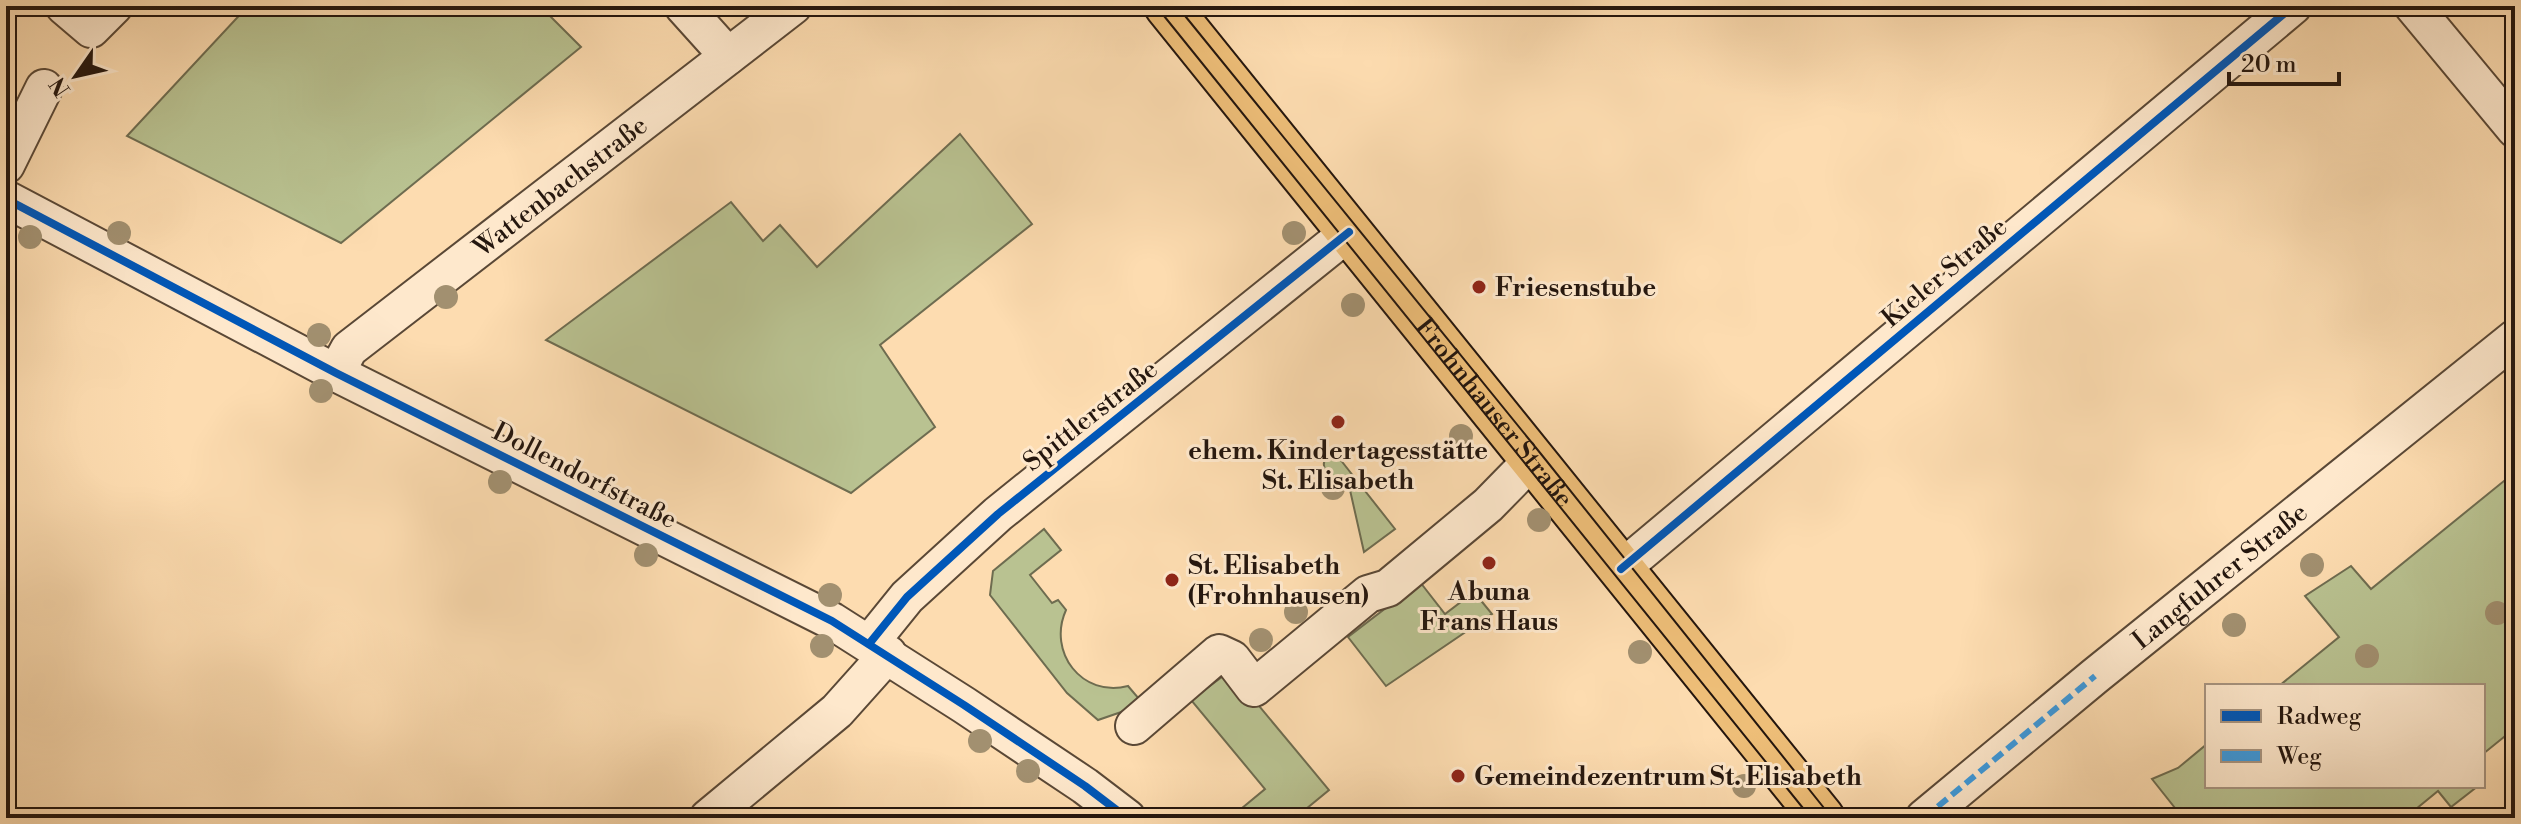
<svg xmlns="http://www.w3.org/2000/svg" width="2521" height="824" font-family="'Libre Bodoni',serif">
<style>
.green{fill:#b9c291;stroke:#6e6c50;stroke-width:2}
.lines{fill:none;stroke-linecap:round;stroke-linejoin:round}
.minor-casing{stroke:#5a4836;stroke-width:40}
.major-casing{stroke:#24160e;stroke-width:48}
.minor{stroke:#fee8cc;stroke-width:36}
.major{stroke:#eebe78;stroke-width:44}
.tram{stroke:#24160e;stroke-width:2}
.quiet{stroke:#3c9ade;stroke-width:6;stroke-dasharray:12 6;stroke-linecap:butt}
.cycleway-casing{stroke:#fee8cc;stroke-width:13}
.cycleway{stroke:#0057b8;stroke-width:8}
.tree{fill:#a29070}
.poi-dot{fill:#8f2418;stroke:#fee8cc;stroke-width:3}
.labels{text-anchor:middle;stroke-width:6;stroke-linejoin:round;paint-order:stroke}
.street-label{font-size:26px;fill:#24160e;stroke:#fee8cc}
.poi-label{font-size:26px;font-weight:bold;fill:#24160e;stroke:#fee8cc;text-anchor:start}
</style>
<rect width="100%" height="100%" fill="#fddcb0"/>
<filter id="stains"><feTurbulence type="fractalNoise" baseFrequency=".0025" numOctaves="4"/><feColorMatrix values="0 0 0 0 .2 0 0 0 0 .09 0 0 0 0 .02 0 0 0 .5 -.17"/></filter>
<radialGradient id="worn" r=".72"><stop offset=".6" stop-color="#630" stop-opacity="0"/><stop offset="1" stop-color="#630" stop-opacity=".3"/></radialGradient>
<g class="green">
<path d="M248,6H540L581,47L341,243L127,136Z"/>
<path d="M960,134L1032,224L880,345L935,427L851,493L546,340L731,202L763,241L780,225L817,267Z"/>
<path d="M1332,449L1395,529L1364,552L1350,490C1331,484 1313,466 1332,449Z"/>
<path d="M2515,472V728L2483,754V686H2279L2339,637L2305,596L2351,566L2371,589Z"/>
<path d="M1044,529L1061,550L1030,575L1052,603L1058,600L1066,610C1047,652 1082,698 1128,686L1140,700L1127,710L1098,720L1067,693L990,595L993,571Z"/>
<path d="M1420,582L1445,614L1474,592L1492,614L1386,686L1348,637Z"/>
<path d="M1230,671L1329,790L1295,818H1230L1265,789L1191,700Z"/>
<path d="M2207,744V786H2478L2451,807L2438,791L2405,818H2183L2152,779L2178,768Z"/>
</g>
<g class="lines">
<defs>
<g id="minor">
<path d="M64,6L91,29L114,6"/>
<path d="M683,6L728,56"/>
<path d="M2413,6L2515,129"/>
<path d="M6,165L44,88"/>
<path d="M6,199L336,373L832,621L964,705L1085,786L1127,818"/>
<path id="s1" d="M336,373L349,349L793,6"/>
<path d="M1621,569L2293,6"/>
<path d="M869,644L907,597L998,514L1349,232"/>
<path d="M1134,726L1219,653L1232,659L1254,688L1368,594L1388,588L1488,505L1533,459"/>
<path d="M708,818L837,711L888,654"/>
<path id="s2" d="M1924,818L2095,676L2515,338"/>
</g>
<g id="major">
<path id="s3" d="M1167,6L1822,818"/>
</g>
</defs>
<use href="#minor" class="minor-casing"/>
<use href="#major" class="major-casing"/>
<use href="#minor" class="minor"/>
<use href="#major" class="major"/>
<g class="tram">
<path d="M1156,6L1811,818"/>
<path d="M1177,6L1541,454L1832,818"/>
</g>
<path class="quiet" d="M1924,818L2095,676"/>
<defs>
<g id="cycleway">
<path d="M6,199L336,373L832,621L964,705L1085,786L1127,818"/>
<path d="M1621,569L2293,6"/>
<path d="M869,644L907,597L998,514L1349,232"/>
</g>
</defs>
<use href="#cycleway" class="cycleway-casing"/>
<use href="#cycleway" class="cycleway"/>
</g>
<g class="tree">
<circle cx="119" cy="233" r="12"/>
<circle cx="1294" cy="233" r="12"/>
<circle cx="30" cy="237" r="12"/>
<circle cx="446" cy="297" r="12"/>
<circle cx="1353" cy="305" r="12"/>
<circle cx="319" cy="335" r="12"/>
<circle cx="321" cy="391" r="12"/>
<circle cx="1461" cy="436" r="12"/>
<circle cx="500" cy="482" r="12"/>
<circle cx="1333" cy="488" r="12"/>
<circle cx="1539" cy="520" r="12"/>
<circle cx="646" cy="555" r="12"/>
<circle cx="2312" cy="565" r="12"/>
<circle cx="830" cy="595" r="12"/>
<circle cx="1296" cy="612" r="12"/>
<circle cx="2497" cy="613" r="12"/>
<circle cx="2234" cy="625" r="12"/>
<circle cx="1261" cy="640" r="12"/>
<circle cx="822" cy="646" r="12"/>
<circle cx="1640" cy="652" r="12"/>
<circle cx="2367" cy="656" r="12"/>
<circle cx="980" cy="741" r="12"/>
<circle cx="1028" cy="771" r="12"/>
<circle cx="1744" cy="786" r="12"/>
</g>
<g class="poi-dot">
<circle cx="1479" cy="287" r="8"/>
<circle cx="1338" cy="422" r="8"/>
<circle cx="1489" cy="563" r="8"/>
<circle cx="1172" cy="580" r="8"/>
<circle cx="1458" cy="776" r="8"/>
</g>
<g class="labels">
<g class="street-label">
<text dy="9" stroke="none"><textPath href="#s1" startOffset="294">Wattenbachstraße</textPath></text>
<text transform="translate(1944 272) rotate(-40)" y="9">Kieler Straße</text>
<text dy="9" stroke="none"><textPath href="#s3" startOffset="522">Frohnhauser Straße</textPath></text>
<text transform="translate(1090 415) rotate(-38)" y="9">Spittlerstraße</text>
<text transform="translate(585 475) rotate(27)" y="9">Dollendorfstraße</text>
<text dy="9" stroke="none"><textPath href="#s2" startOffset="382">Langfuhrer Straße</textPath></text>
</g>
<g class="poi-label">
<text x="1495" y="296">Friesenstube</text>
<text x="1338" y="459" text-anchor="middle">ehem. Kindertagesstätte<tspan x="1338" dy="30">St. Elisabeth</tspan></text>
<text x="1188" y="574">St. Elisabeth<tspan x="1188" dy="30">(Frohnhausen)</tspan></text>
<text x="1489" y="600" text-anchor="middle">Abuna<tspan x="1489" dy="30">Frans Haus</tspan></text>
<text x="1474" y="785">Gemeindezentrum St. Elisabeth</text>
</g>
</g>
<rect width="2521" height="824" fill="none" stroke="#fddcb0" stroke-width="32"/>
<rect x="8" y="8" width="2505" height="808" fill="none" stroke="#24160e" stroke-width="4"/>
<rect x="16" y="16" width="2489" height="792" fill="none" stroke="#24160e" stroke-width="2"/>
<rect x="2205" y="684" width="280" height="104" fill="#fee8cc" stroke="#a79480" stroke-width="2"/>
<rect x="2221" y="710" width="40" height="12" fill="#0057b8" stroke="#a79480" stroke-width="2"/>
<text x="2277" y="724" font-size="24" fill="#24160e">Radweg</text>
<rect x="2221" y="750" width="40" height="12" fill="#3c9ade" stroke="#a79480" stroke-width="2"/>
<text x="2277" y="764" font-size="24" fill="#24160e">Weg</text>
<g transform="translate(76 76) rotate(236)" stroke="#fee8cc" stroke-width="6" paint-order="stroke">
<path d="M0-6L14 30L0 20L-14 30Z" fill="#24160e"/>
<text y="-12" font-size="22" font-weight="bold" text-anchor="middle" fill="#24160e">N</text>
</g>
<path d="M2229 72v12h110v-12" fill="none" stroke="#24160e" stroke-width="4"/>
<text x="2241" y="72" font-size="24" fill="#24160e" stroke="#fee8cc" stroke-width="6" paint-order="stroke">20 m</text>
<rect width="100%" height="100%" filter="url(#stains)"/>
<rect width="100%" height="100%" fill="url(#worn)"/>
</svg>
